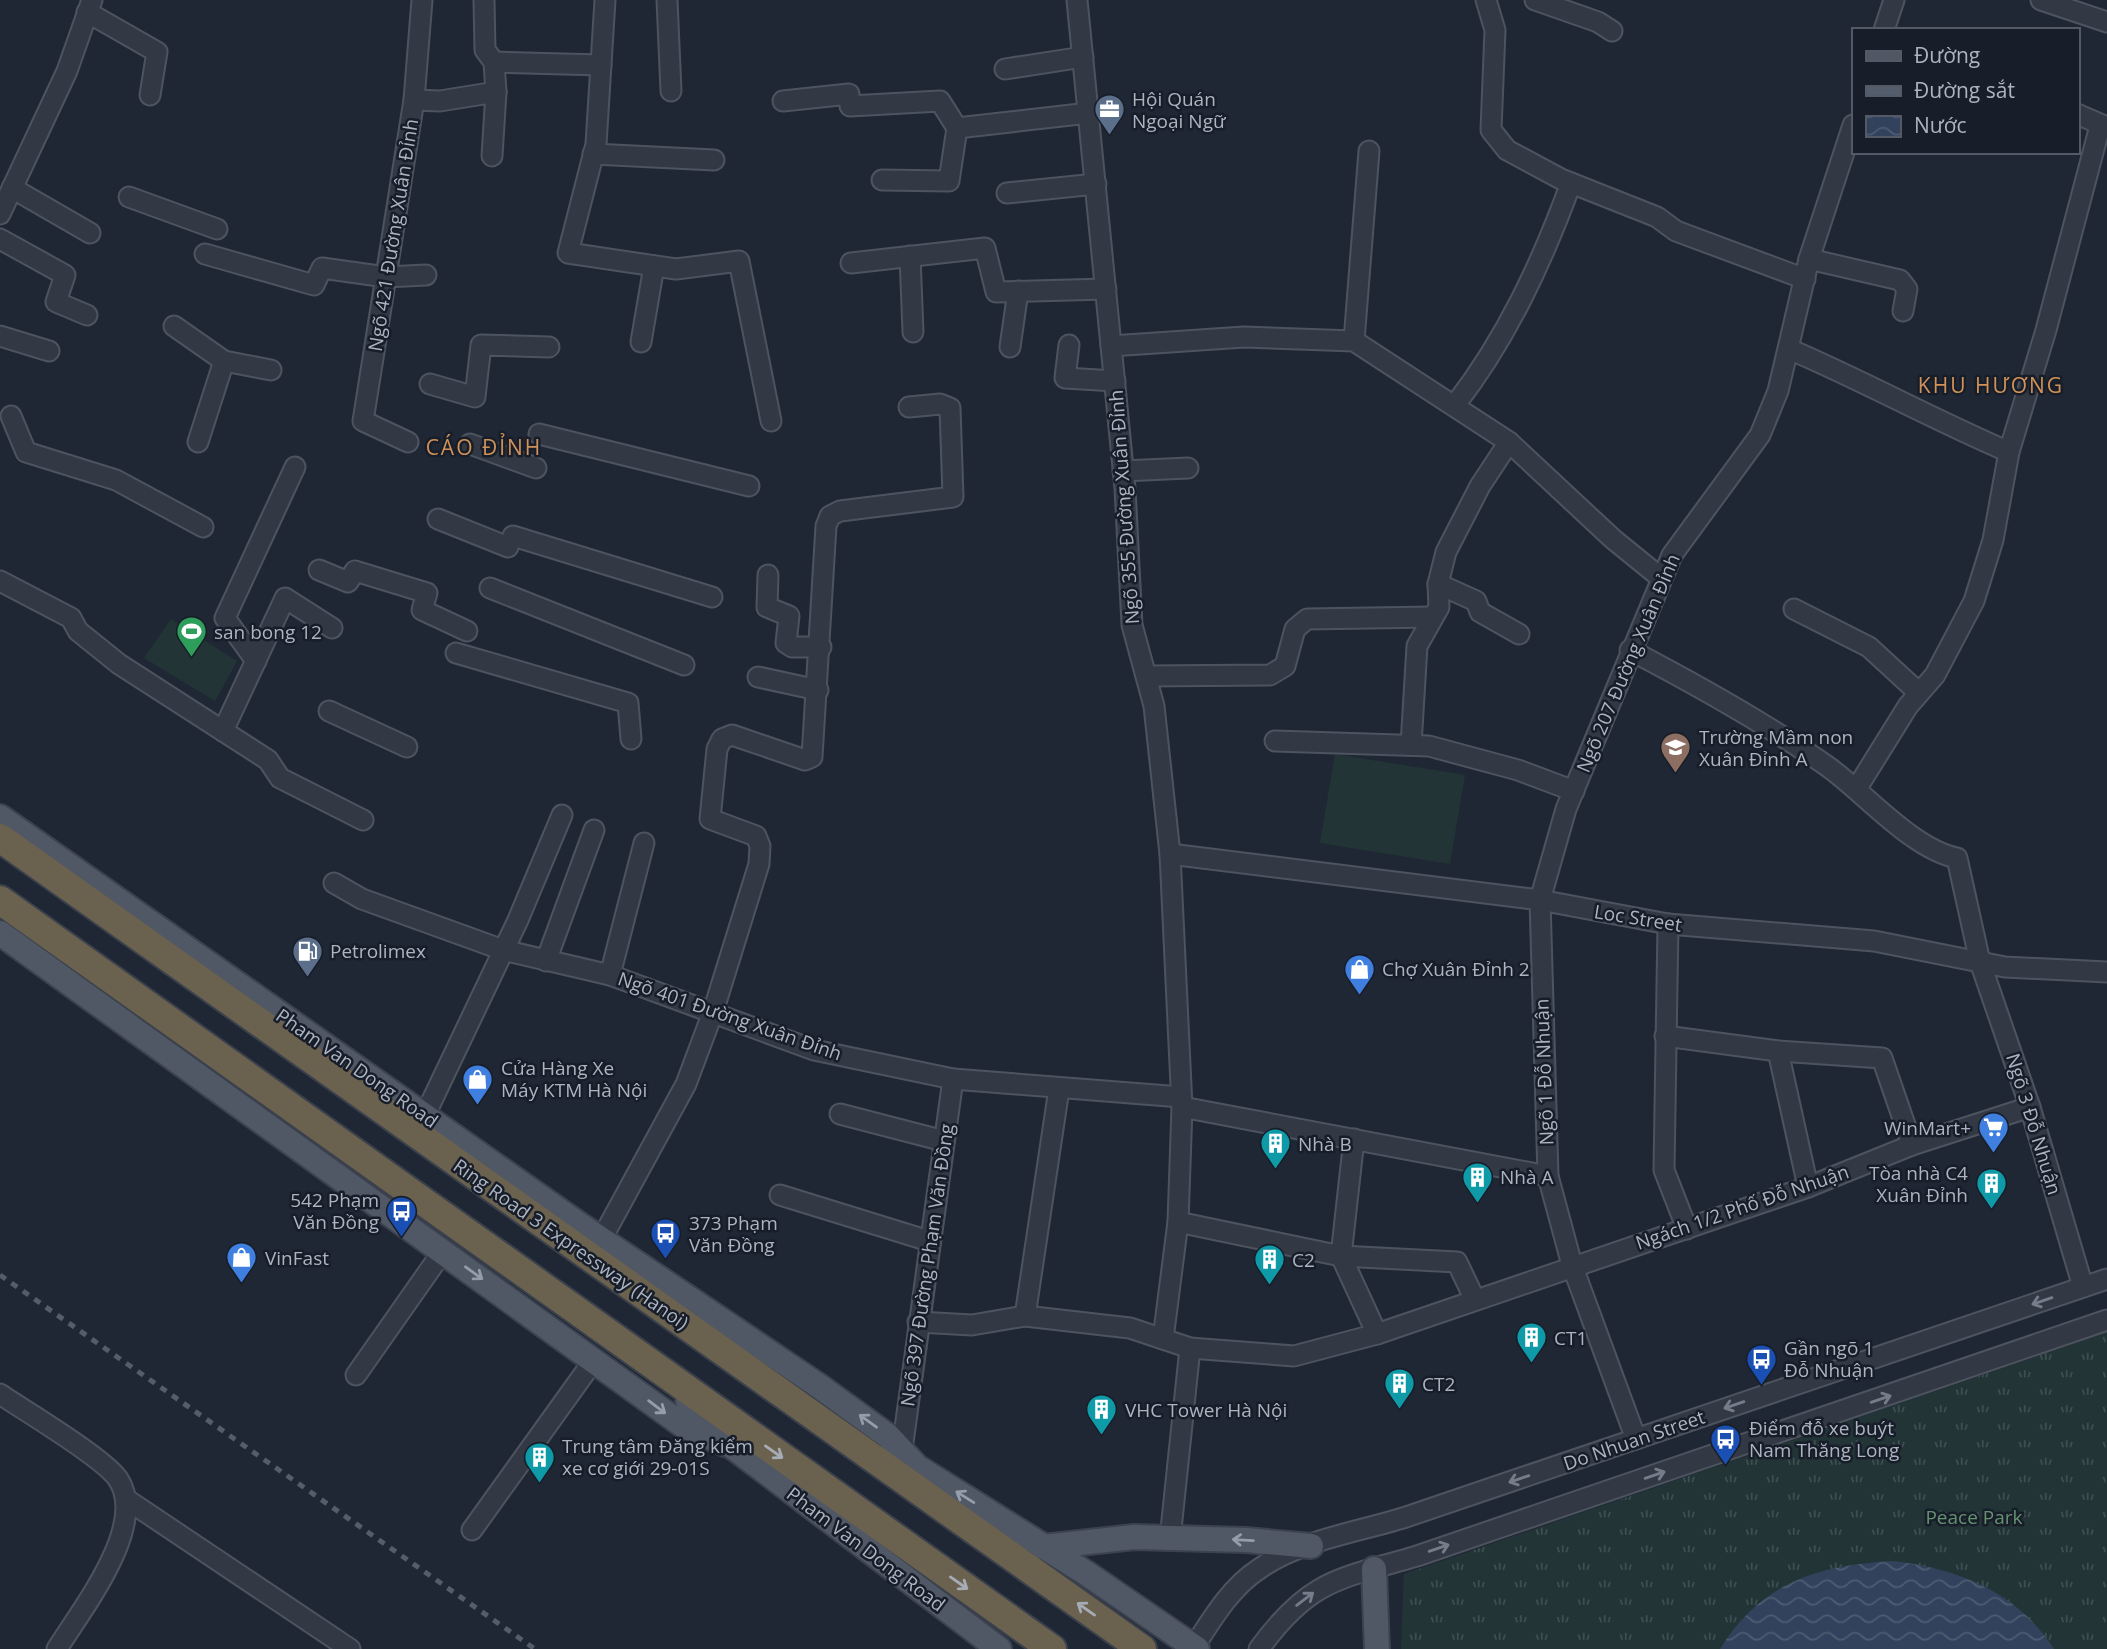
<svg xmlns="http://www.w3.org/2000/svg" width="2107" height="1649" font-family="'Open Sans',sans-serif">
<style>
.grass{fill:url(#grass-tufts)}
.pitch{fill:#223436}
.water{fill:url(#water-waves)}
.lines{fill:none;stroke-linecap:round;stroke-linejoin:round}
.minor-casing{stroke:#4d5460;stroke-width:23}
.major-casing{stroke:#3c424f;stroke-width:28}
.highway-casing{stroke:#3a414c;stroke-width:32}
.minor{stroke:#323945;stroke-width:19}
.major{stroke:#505865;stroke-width:24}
.highway{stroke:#6b614f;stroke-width:28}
.rail{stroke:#545d6c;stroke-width:5;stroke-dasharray:7 7;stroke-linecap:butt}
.oneway{stroke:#959dab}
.oneway2{stroke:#757d8a}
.oneway3{stroke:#a6acb6}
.labels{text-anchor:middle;stroke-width:5;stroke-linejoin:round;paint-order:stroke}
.poi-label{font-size:19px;fill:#acb4c2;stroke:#181e29;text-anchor:start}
.street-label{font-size:19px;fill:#acb4c2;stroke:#181e29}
.park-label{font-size:19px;fill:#659271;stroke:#181e29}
.neighbourhood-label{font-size:21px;letter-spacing:2px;fill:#d09259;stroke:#181e29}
</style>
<defs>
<pattern id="grass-tufts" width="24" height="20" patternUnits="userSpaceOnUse" patternTransform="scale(1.75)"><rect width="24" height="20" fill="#223436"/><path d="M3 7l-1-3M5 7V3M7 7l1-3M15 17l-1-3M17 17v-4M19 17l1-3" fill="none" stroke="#3f4f51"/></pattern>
<pattern id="water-waves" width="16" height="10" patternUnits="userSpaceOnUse" patternTransform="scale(1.75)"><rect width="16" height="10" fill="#32425c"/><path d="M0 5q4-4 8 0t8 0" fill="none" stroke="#4d5b72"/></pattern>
</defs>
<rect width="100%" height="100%" fill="#1f2734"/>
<path class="grass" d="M2107,1332V1649H1401L1404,1574Z"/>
<g class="pitch">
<path d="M171,619L237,661L215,701L144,658Z"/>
<path d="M1335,754L1465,775L1450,864L1320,843Z"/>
</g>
<path class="water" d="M1893,1561C1956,1568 2018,1592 2054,1649H1720C1761,1582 1819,1565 1893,1561Z"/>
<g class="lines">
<defs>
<g id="minor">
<path d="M484,0L485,50L494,62L496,92L492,156"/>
<path d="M605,0L596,144L568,253L676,269L739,261L771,421"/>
<path d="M667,0L671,91"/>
<path d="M1077,0L1125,488L1132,625L1154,706L1170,854L1182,1107L1548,1176"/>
<path d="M1486,0L1495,30L1491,130L1507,150L1561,179L1657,217L1676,231L1805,279"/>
<path d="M1535,0L1598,22L1612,31"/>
<path d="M2041,0L2107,22"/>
<path d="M87,12L157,52L150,95"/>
<path d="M1884,30L1894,0"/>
<path d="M494,62L601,65"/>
<path d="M1005,69L1083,57"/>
<path d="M414,100L440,101L496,92"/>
<path d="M783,101L849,94L850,106L940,101L957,128L949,181L882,180"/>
<path d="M2077,114L2107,127"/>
<path d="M957,128L1089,113"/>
<path d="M593,154L714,160"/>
<path d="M12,188L90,233"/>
<path d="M1007,193L1096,184"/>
<path d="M129,197L217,229"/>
<path d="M0,214L67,71L92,0"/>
<path d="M0,239L65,275L56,302L87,315"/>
<path d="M205,254L314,285L322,268L386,277L426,275"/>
<path d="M910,256L913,332"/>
<path d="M1809,259L1900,280L1907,289L1903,311"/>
<path d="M851,263L985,248L996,292L1106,289"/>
<path d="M174,326L224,361L271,370"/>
<path d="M0,336L49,351"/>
<path d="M1354,341L1369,151"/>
<path d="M641,342L654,266"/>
<path d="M1069,345L1065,378L1115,381"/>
<path d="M1111,346L1244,337L1354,341L1509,442L1613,539L1661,578"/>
<path d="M1010,347L1018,291"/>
<path d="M1789,349C1864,381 1934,420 2009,452"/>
<path d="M430,384L475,397L481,345L549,347"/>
<path d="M1455,405C1507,338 1542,262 1571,183"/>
<path d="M11,416L26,452L116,480L203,527"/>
<path d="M539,434L749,486"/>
<path d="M198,442L224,361"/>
<path d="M408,442L363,421L414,100L422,0"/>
<path d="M470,444L536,468"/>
<path d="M1123,471L1188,468"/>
<path d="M438,519L508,547"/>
<path d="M513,536L712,597"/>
<path d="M319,570L348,582L355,571L427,593L422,610L467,631"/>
<path d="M768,575L767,607L789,616L786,643L792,647H821"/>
<path d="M0,581L71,618L78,631L119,664L268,760L280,778L363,820"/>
<path d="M1438,584L1476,601L1480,612L1519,634"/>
<path d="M490,588L684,665"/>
<path d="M1794,609L1869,647L1919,693"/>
<path d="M1630,650C1697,685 1765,723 1827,766C1865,793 1912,849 1957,858L1980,962L2030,1107L2083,1287"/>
<path d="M456,653L628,703L631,739"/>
<path d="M256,661L225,618L295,467"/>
<path d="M1146,676L1270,675L1285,666L1295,629L1307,619L1433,617"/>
<path d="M758,677L818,690"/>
<path d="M329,711L407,747"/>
<path d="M223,731L285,598L332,628"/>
<path d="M1275,741L1429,746L1518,770L1574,791"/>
<path d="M1411,745L1417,646L1439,607L1438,584L1446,552L1480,486L1509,442"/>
<path d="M1857,788L1908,706L1935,675L1974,601L1993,540L2009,452L2046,330L2100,126"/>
<path d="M1170,854L1540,900L1668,924L1874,941L2005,967L2107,972"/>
<path d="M334,883L362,899L503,950L610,975L814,1050L953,1079L1181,1097"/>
<path d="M1668,924L1664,1170L1687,1229"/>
<path d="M546,961L594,830"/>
<path d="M610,975L644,843"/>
<path d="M1665,1036L1778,1051L1882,1058L1912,1145"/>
<path d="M1778,1051L1808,1187"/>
<path d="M840,1114L944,1141"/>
<path d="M425,1115L518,920L562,815"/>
<path d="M1354,1139L1341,1256L1377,1334"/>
<path d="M780,1195L929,1241"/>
<path d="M1178,1222L1341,1256L1457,1262L1475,1300"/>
<path d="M601,1240L686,1084L713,1012L759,864L760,846L756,836L710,819L717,749L722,739L732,735L805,760L812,757L826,526L830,516L840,511L953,497L950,408L940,404L909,407"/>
<path d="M1025,1316L1059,1089"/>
<path d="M918,1322L972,1325L1025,1316L1130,1328L1190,1348L1294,1356L1377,1334L1808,1187L1912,1145L2030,1107"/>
<path d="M1163,1339L1178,1222L1182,1107"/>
<path d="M356,1375L443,1251"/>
<path d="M0,1394C25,1411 104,1458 118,1479C149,1525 81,1610 57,1649"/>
<path d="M1636,1439L1572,1265L1548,1176L1540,900L1566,809L1672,555L1760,435L1778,391L1809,259L1853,125"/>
<path d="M902,1450L953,1079"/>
<path d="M126,1499L350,1649"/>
<path d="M472,1530L594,1360"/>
<path d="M1170,1539L1190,1348"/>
<path d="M1194,1647C1212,1619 1231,1587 1259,1569C1300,1540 1359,1532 1406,1517L2107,1279"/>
<path d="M1259,1649C1310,1579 1339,1579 1417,1556L2107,1320"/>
</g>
<g id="major">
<path d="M0,817L577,1223L819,1386L888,1436L917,1467L1086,1573L1197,1649"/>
<path d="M0,933L684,1426L725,1444"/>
<path d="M688,1401L733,1447L999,1649"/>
<path d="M1043,1547L1134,1537L1246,1540L1311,1546"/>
<path d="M1374,1569L1377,1649"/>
</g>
<g id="highway">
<path d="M0,838L1142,1649"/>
<path d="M0,900L1052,1649"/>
</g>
</defs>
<use href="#minor" class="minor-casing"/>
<use href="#major" class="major-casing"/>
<use href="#highway" class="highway-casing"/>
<use href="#minor" class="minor"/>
<use href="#major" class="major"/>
<use href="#highway" class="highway"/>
<path class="rail" d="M0,1275L535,1649"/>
</g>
<defs><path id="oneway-shaft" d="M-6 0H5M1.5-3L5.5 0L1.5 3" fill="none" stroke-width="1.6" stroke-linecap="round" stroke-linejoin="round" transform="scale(1.75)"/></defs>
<g class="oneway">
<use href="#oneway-shaft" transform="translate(474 1273) rotate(36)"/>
<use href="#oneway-shaft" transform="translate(657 1407) rotate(37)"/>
<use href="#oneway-shaft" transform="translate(868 1421) rotate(-144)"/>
<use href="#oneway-shaft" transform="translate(965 1497) rotate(-148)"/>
<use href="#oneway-shaft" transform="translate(1243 1540) rotate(-177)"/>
</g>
<g class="oneway2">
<use href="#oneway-shaft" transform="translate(2042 1301) rotate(161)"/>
<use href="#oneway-shaft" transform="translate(1881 1399) rotate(-19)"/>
<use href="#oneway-shaft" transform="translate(1734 1405) rotate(161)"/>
<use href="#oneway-shaft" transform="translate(1655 1475) rotate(-19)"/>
<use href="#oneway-shaft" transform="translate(1519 1479) rotate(161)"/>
<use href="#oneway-shaft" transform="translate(1439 1548) rotate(-19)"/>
<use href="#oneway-shaft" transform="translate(1305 1599) rotate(-37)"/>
</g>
<g class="oneway3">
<use href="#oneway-shaft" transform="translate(774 1452) rotate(35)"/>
<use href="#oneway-shaft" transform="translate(959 1583) rotate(35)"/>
<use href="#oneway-shaft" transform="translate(1086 1609) rotate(-145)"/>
</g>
<defs>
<symbol id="office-pin" viewBox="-11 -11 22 30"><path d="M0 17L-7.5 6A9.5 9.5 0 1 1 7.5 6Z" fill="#5c6f8a" stroke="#181e29"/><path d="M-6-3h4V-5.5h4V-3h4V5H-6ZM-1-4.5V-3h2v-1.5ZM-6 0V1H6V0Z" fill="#fff"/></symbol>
<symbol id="stadium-pin" viewBox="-11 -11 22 30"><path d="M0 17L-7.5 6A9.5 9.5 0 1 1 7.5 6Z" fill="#2e9e5b" stroke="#181e29"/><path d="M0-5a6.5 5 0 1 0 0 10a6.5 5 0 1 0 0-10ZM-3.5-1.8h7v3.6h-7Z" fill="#fff"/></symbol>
<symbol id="school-pin" viewBox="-11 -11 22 30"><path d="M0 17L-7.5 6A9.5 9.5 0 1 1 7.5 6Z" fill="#8d6e63" stroke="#181e29"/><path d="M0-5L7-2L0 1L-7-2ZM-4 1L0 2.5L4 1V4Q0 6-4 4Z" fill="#fff"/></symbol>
<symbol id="fuel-pin" viewBox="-11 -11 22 30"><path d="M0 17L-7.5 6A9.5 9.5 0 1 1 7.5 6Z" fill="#5c6f8a" stroke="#181e29"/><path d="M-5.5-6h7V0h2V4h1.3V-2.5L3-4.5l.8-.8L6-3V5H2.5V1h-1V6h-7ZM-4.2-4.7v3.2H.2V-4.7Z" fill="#fff"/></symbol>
<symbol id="shop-pin" viewBox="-11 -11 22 30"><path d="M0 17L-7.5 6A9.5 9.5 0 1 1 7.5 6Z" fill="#3f7fe0" stroke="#181e29"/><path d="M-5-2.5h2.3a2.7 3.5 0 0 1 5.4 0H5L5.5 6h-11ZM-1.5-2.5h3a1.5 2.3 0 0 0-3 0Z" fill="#fff"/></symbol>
<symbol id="supermarket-pin" viewBox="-11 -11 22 30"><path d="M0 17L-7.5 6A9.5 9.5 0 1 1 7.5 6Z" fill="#3f7fe0" stroke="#181e29"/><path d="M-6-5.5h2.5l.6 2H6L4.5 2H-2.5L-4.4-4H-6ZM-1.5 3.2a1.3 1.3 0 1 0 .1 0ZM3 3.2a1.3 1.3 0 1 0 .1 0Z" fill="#fff"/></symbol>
<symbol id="building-pin" viewBox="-11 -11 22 30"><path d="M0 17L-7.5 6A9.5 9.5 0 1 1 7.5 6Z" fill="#0f9aa8" stroke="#181e29"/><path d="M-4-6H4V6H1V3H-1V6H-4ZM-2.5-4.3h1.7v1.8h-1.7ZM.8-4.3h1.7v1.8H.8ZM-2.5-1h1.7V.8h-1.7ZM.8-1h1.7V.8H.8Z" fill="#fff"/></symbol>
<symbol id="bus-pin" viewBox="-11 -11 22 30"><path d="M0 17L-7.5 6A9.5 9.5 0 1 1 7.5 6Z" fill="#1a4fb4" stroke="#181e29"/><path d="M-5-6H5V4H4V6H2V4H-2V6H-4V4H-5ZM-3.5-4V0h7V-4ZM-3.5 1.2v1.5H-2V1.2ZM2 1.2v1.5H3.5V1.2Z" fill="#fff"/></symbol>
</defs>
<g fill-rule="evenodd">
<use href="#office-pin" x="1092" y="92" width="35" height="47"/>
<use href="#stadium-pin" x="174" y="614" width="35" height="47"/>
<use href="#school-pin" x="1658" y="730" width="35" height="47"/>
<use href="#fuel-pin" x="290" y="934" width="35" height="47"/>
<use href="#shop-pin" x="1342" y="952" width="35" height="47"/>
<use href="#shop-pin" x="460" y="1062" width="35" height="47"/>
<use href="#supermarket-pin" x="1976" y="1110" width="35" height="47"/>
<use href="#building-pin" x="1258" y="1126" width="35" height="47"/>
<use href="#building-pin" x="1460" y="1160" width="35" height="47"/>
<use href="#building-pin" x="1974" y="1166" width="35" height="47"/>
<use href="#bus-pin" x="384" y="1194" width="35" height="47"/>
<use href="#bus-pin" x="648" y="1216" width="35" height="47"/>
<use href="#shop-pin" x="224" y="1240" width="35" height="47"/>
<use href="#building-pin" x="1252" y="1242" width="35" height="47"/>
<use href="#building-pin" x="1514" y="1320" width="35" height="47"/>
<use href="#bus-pin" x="1744" y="1342" width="35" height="47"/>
<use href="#building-pin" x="1382" y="1366" width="35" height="47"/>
<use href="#building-pin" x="1084" y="1392" width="35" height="47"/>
<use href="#bus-pin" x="1708" y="1422" width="35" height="47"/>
<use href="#building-pin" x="522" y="1440" width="35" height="47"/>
</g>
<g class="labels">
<g class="poi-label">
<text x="1132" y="106">Hội Quán<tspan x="1132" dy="22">Ngoại Ngữ</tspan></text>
<text x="214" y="639">san bong 12</text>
<text x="1699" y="744">Trường Mầm non<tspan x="1699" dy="22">Xuân Đỉnh A</tspan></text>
<text x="330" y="958">Petrolimex</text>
<text x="1382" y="976">Chợ Xuân Đỉnh 2</text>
<text x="501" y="1075">Cửa Hàng Xe<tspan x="501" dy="22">Máy KTM Hà Nội</tspan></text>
<text x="1971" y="1135" text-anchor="end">WinMart+</text>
<text x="1298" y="1151">Nhà B</text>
<text x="1968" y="1180" text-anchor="end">Tòa nhà C4<tspan x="1968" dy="22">Xuân Đỉnh</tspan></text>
<text x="1500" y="1184">Nhà A</text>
<text x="379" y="1207" text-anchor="end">542 Phạm<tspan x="379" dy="22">Văn Đồng</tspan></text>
<text x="689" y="1230">373 Phạm<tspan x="689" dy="22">Văn Đồng</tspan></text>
<text x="265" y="1265">VinFast</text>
<text x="1292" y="1267">C2</text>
<text x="1554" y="1345">CT1</text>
<text x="1784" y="1355">Gần ngõ 1<tspan x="1784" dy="22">Đỗ Nhuận</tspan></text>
<text x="1422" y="1391">CT2</text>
<text x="1125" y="1417">VHC Tower Hà Nội</text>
<text x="1749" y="1435">Điểm đỗ xe buýt<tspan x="1749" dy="22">Nam Thăng Long</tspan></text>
<text x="562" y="1453">Trung tâm Đăng kiểm<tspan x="562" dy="22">xe cơ giới 29-01S</tspan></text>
</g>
<g class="street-label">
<text transform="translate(393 235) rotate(-81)" y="7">Ngõ 421 Đường Xuân Đỉnh</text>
<text transform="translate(1124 507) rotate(-94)" y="7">Ngõ 355 Đường Xuân Đỉnh</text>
<text transform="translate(1628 663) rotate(-67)" y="7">Ngõ 207 Đường Xuân Đỉnh</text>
<text transform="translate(1638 918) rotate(9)" y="7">Loc Street</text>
<text transform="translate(730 1016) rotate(19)" y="7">Ngõ 401 Đường Xuân Đỉnh</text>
<text transform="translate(357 1068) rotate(35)" y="7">Pham Van Dong Road</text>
<text transform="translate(1544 1072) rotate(-92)" y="7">Ngõ 1 Đỗ Nhuận</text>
<text transform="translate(2034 1124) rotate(73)" y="7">Ngõ 3 Đỗ Nhuận</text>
<text transform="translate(1742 1207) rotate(-19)" y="7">Ngách 1/2 Phố Đỗ Nhuận</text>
<text transform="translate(571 1244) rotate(35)" y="7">Ring Road 3 Expressway (Hanoi)</text>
<text transform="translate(927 1265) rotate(-82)" y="7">Ngõ 397 Đường Phạm Văn Đồng</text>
<text transform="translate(1634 1440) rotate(-19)" y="7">Do Nhuan Street</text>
<text transform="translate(866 1549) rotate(37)" y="7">Pham Van Dong Road</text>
</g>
<g class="park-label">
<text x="1974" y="1524">Peace Park</text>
</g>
<g class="neighbourhood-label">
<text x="1991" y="393">KHU HƯƠNG</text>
<text x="484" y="455">CÁO ĐỈNH</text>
</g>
</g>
<rect x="1852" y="28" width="228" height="126" fill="#181e29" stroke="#535a66" stroke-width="2"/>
<rect x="1866" y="51" width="35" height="10" fill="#505865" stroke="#535a66" stroke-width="2"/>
<text x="1914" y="63" font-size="21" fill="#acb4c2">Đường</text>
<rect x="1866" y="86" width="35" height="10" fill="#545d6c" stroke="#535a66" stroke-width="2"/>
<text x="1914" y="98" font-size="21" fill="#acb4c2">Đường sắt</text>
<rect x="1866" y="116" width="35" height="21" fill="url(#water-waves)" stroke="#535a66" stroke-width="2"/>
<text x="1914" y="133" font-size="21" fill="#acb4c2">Nước</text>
</svg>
